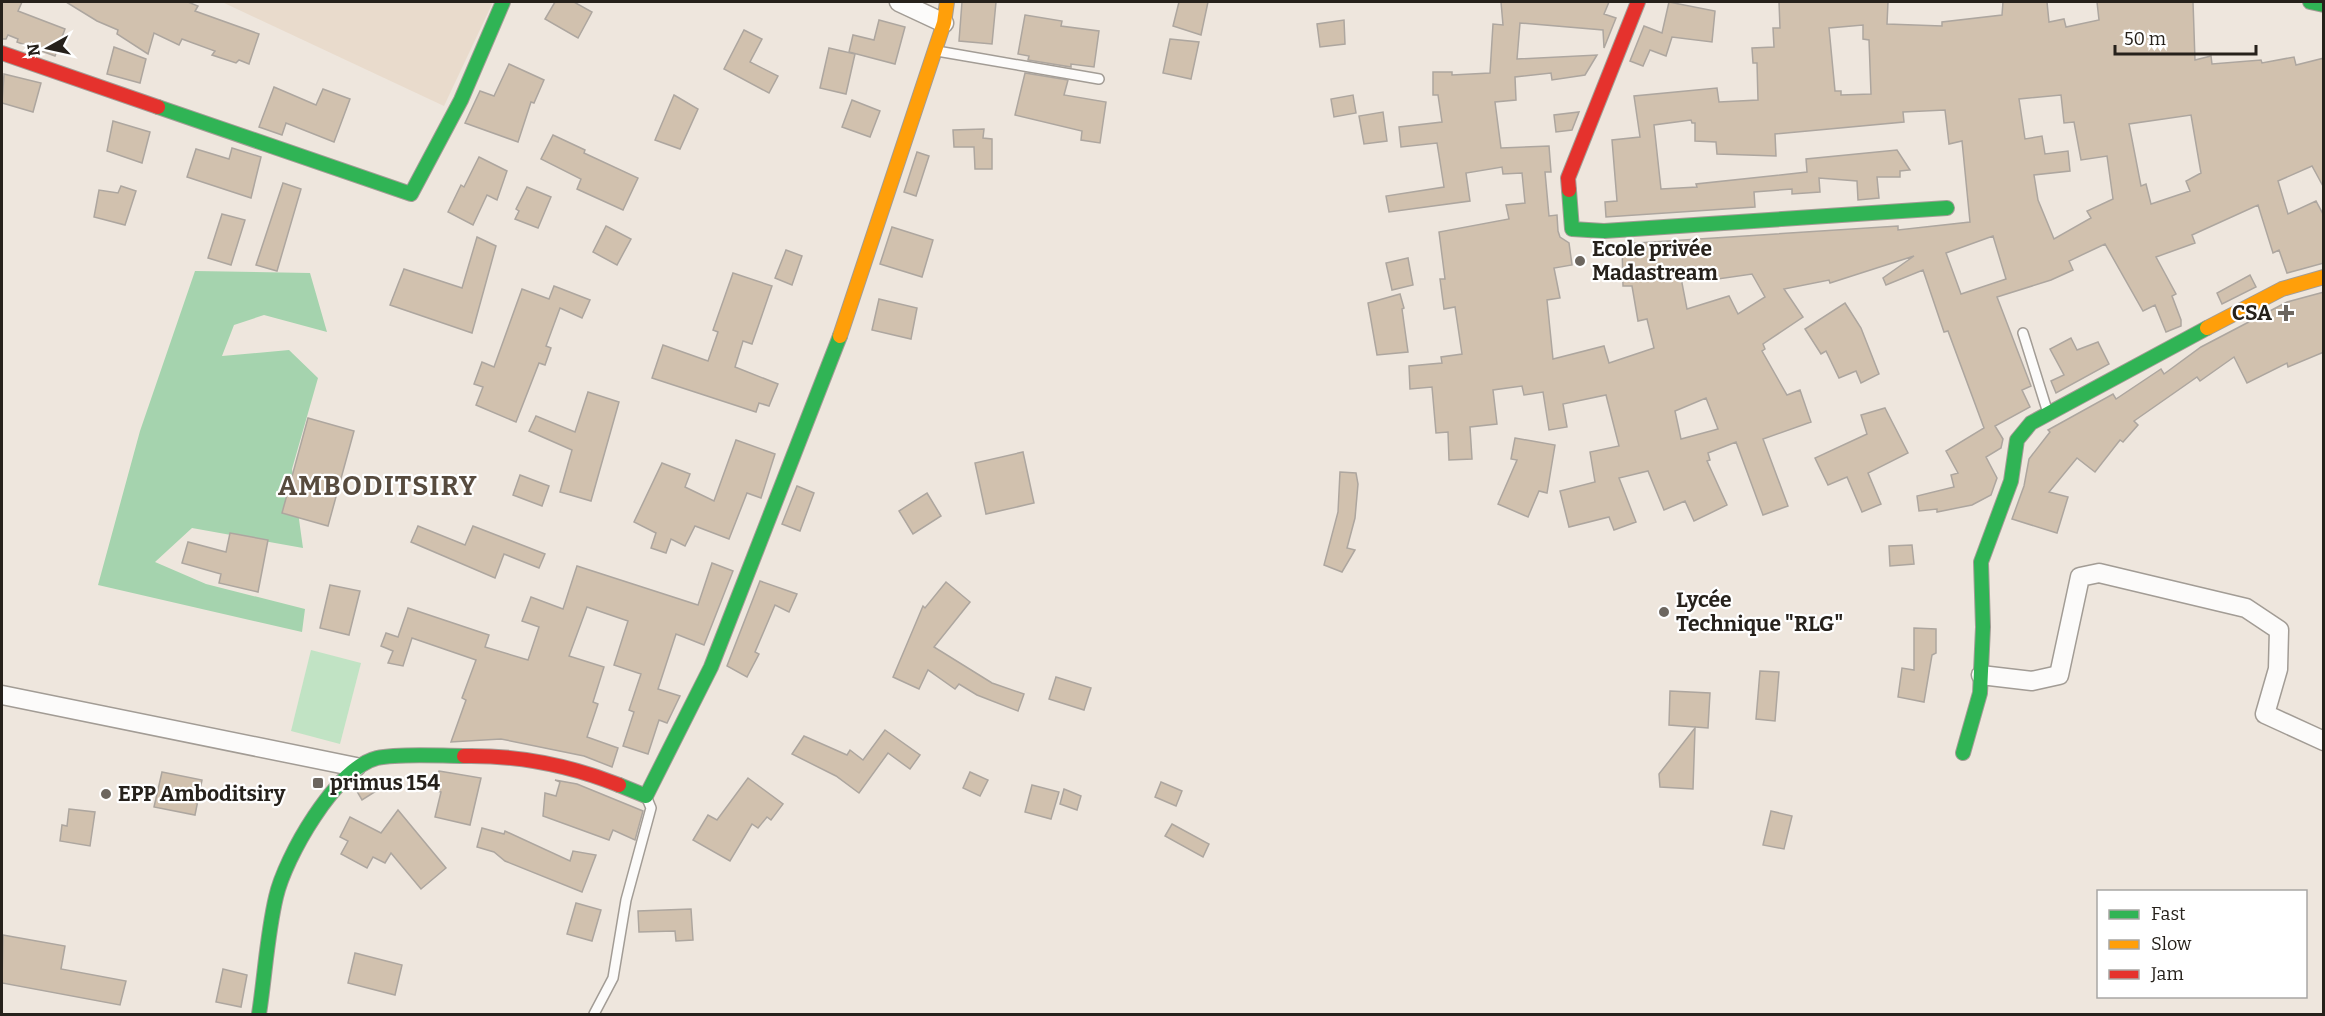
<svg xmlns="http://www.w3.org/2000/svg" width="2325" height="1016" font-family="Bitter,serif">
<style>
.built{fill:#e9dbcc}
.green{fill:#c1e3c4}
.forest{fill:#a5d3ae}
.building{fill:#d1c1ae;stroke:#ada69f;stroke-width:1.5;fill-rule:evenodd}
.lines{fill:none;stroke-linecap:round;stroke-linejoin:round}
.lane-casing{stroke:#a29c95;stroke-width:12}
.street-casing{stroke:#a29c95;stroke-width:21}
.fast-casing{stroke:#a29c95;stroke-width:16}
.slow-casing{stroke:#a29c95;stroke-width:16}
.jam-casing{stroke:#a29c95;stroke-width:16}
.lane{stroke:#fcfbfa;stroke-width:9}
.street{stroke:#fcfbfa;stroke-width:18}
.fast{stroke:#30b455;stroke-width:14}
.slow{stroke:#ff9f0a;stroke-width:14}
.jam{stroke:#e5322d;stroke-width:14}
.poi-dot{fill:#6c665f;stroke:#fff;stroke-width:2}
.labels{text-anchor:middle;stroke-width:4.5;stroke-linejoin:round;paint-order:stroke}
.poi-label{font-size:21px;font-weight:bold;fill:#26211b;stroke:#fff;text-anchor:start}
.district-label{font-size:27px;font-weight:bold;letter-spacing:1.5px;fill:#574b3e;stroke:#fff}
</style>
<rect width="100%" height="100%" fill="#eee6dd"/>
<path class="built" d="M222,2H493L444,106Z"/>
<path class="green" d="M311,650L361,663L340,744L291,731Z"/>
<path class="forest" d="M195,271L310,273L327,332L264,315L234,325L222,356L289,350L318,378L292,469L303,548L192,528L155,562L206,584L305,609L302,632L98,585L140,431Z"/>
<g class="building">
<path d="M2,2H22L18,11L65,29L55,56L17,42L18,39L8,35L6,39H2Z"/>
<path d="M66,2H188L198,6L195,11L259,34L249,64L239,60L236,63L212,55L215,51L182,39L179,45L154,33L148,54L117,34L118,30L97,21Z"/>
<path d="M555,2H574L592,12L578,38L545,19Z"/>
<path d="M962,2H996L992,44L959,41Z"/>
<path d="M1179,2H1208L1201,35L1173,26Z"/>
<path d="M1501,2H1609L1604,14L1616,18L1604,48L1603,30L1520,23L1517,59L1597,55L1585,75L1552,80L1551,73L1515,77L1516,100L1495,102L1501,148L1549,146L1551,172H1545L1549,216L1557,215L1558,231L1560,237L1569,243L1572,265L1554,268L1560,298L1547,300L1553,359L1604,346L1609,363L1654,348L1647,319L1638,321L1632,286H1623L1622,244L1898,226V230L1970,222L1962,141L1949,144L1945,110L1903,112L1904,122L1775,134L1776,156L1717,154L1716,142L1695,141V123H1692L1691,120L1654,125L1661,189L1697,187L1696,184L1807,172L1806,159L1897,150L1910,170L1900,171V177H1877L1879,198L1858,200L1857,181L1819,178L1820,192L1792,194V189L1754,192L1755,207L1606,217L1605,202L1617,201L1612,140L1640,137L1634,96L1717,88L1719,102L1758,100L1757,63H1753L1752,48L1774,47L1773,28H1780L1779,2H1888L1887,24L1942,26V22L2002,15L2003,2H2047L2049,22L2064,19L2066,27L2099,20L2097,2H2193L2195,60L2211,56L2212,64L2261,60L2262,63L2294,57L2296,65L2324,58V188L2312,166L2278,181L2288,214L2316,201L2324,216V263L2287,273L2279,250L2273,253L2258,205L2192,235L2195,243L2156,257L2176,294L2172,296L2181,320V326L2166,332L2155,305L2143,311L2105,244L2069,261L2073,270L2051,280L1997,297L2031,386L2022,390L2030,407L1995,426L2003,439L2001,448L1986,457L1997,478L1991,495L1972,505L1937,512V509L1919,511L1917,496L1954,487L1951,475L1958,473L1946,451L1984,428L1948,331L1944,332L1923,270L1886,285L1883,278L1914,256L1830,283L1829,280L1784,289L1803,317L1763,344L1765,349L1762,351L1787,395L1800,390L1811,422L1763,439L1788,506L1763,515L1736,442L1708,453L1710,460L1707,461L1727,505L1694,521L1685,501L1664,510L1648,471L1619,478L1636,522L1614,530L1609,517L1569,527L1560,491L1595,482L1590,452L1619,446L1606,395L1563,404L1567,427L1549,430L1543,392L1524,395L1522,386L1493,390L1497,424L1470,427L1472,459L1449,460L1448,432L1436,433L1432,387L1410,389L1409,366L1442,363L1441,357L1462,354L1455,307L1444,309L1440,279H1445L1439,232L1509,219L1506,205L1525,203L1522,173L1503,174L1502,167L1466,173L1470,201L1389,212L1386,196L1444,187L1437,143L1401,147L1399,127L1442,122L1438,95H1433V72H1452V75L1490,73L1493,24L1503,25ZM1863,25V39L1869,40L1871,94L1841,95V91H1835L1829,28ZM2061,95L2064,123L2074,122L2081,160L2107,156L2113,199L2087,211L2091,218L2054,239L2038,200L2034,175L2070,171L2068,151L2045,154L2042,136L2025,139L2019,99ZM2191,115L2201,173L2186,181L2190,191L2151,204L2146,184L2141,186L2129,124ZM1993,236L2006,279L1961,294L1946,253ZM1752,274L1765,297L1738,314L1729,296L1687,309L1681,278L1708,275L1711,280ZM1706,398L1718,429L1681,439L1675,411Z"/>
<path d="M1669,2L1715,11L1712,42L1672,37L1666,56L1650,50L1643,66L1630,61L1644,26L1662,33Z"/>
<path d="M1025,15L1062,21L1061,26L1099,31L1094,67L1071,64V67L1028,60L1029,56L1018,54Z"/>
<path d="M879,20L905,27L895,64L849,52L853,35L874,40Z"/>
<path d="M1344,20L1345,44L1320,47L1317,24Z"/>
<path d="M744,30L762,39L750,62L778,76L769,93L724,69Z"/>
<path d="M1170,39L1199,42L1191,79L1163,73Z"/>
<path d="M114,47L146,59L140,83L107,74Z"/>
<path d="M829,48L855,54L846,94L820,88Z"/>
<path d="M509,64L544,80L534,103L531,102L518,142L465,123L480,91L494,96Z"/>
<path d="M1025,73L1068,80L1064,95L1106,102L1100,143L1081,140L1082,131L1015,115Z"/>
<path d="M4,74L41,83L33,112L2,103Z"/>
<path d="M274,87L316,105L323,89L350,99L334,142L286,123L282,135L259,127Z"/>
<path d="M674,95L698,109L680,149L655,140Z"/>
<path d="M1353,95L1356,113L1334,117L1331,99Z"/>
<path d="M852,100L880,111L870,137L842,127Z"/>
<path d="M1383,112L1387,141L1364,144L1359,116Z"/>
<path d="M1579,112L1572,130L1556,132L1554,115Z"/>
<path d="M113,121L150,132L142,163L107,151Z"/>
<path d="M984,129L983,138L992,139V169H975L974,147H954L953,130Z"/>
<path d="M553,135L585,150L584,153L638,178L623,210L577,189L581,179L541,159Z"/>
<path d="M232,148L261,157L251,198L187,177L196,149L229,159Z"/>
<path d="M917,152L929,156L916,196L904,192Z"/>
<path d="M479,157L507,171L497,200L487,195L473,225L448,212L461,185L464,187Z"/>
<path d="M283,183L301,189L277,271L256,265Z"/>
<path d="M121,186L136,191L125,225L94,217L99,190L118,193Z"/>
<path d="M527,187L551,197L538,228L515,219L519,211L516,209Z"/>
<path d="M222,214L245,220L231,265L208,258Z"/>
<path d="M606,226L631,239L617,265L593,252Z"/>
<path d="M892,227L933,240L922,277L880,264Z"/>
<path d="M477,237L496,246L472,333L390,305L404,269L462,288Z"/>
<path d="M786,250L802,256L792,285L775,278Z"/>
<path d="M1408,258L1413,285L1392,290L1386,263Z"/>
<path d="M733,273L772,286L752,344L743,341L735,367L778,384L769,406L759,403L756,412L652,378L663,345L708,361L718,332L713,330Z"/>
<path d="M2250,275L2256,287L2222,304L2217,293Z"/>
<path d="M554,286L590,300L582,318L560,308L546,346L551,348L545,365L539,363L516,422L476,405L483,387L474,384L482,362L494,367L522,289L549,299Z"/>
<path d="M2324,292V352L2288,367L2287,363L2247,383L2234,357L2200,381L2197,377L2134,421L2138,425L2123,442L2120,440L2095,472L2077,458L2049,492L2068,497L2057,533L2012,519L2024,486L2029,459L2050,432L2048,430L2113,394L2116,399L2161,369L2164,374L2201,347L2287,302Z"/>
<path d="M1400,294L1404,308L1402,309L1408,352L1377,355L1368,303Z"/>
<path d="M879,299L917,308L911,339L872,330Z"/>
<path d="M1845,303L1861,328L1879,374L1861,383L1856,371L1839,378L1826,351L1821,354L1805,329Z"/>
<path d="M2071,338L2077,350L2098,342L2109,364L2056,393L2051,381L2064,375L2050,349Z"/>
<path d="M588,392L619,402L591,501L560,492L572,450L529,431L536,416L575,432Z"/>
<path d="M1885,408L1908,453L1868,473L1881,504L1862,512L1847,477L1828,485L1815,458L1867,434L1861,415Z"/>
<path d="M308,418L354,431L328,526L282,513Z"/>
<path d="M1515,438L1555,445L1547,493L1539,491L1528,517L1498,504L1517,460L1511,459Z"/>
<path d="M736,440L775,454L761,498L747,493L729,539L695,526L685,546L671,539L666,553L651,548L656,533L634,522L662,463L690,474L685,487L714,501Z"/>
<path d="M1023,452L1034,503L986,514L975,463Z"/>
<path d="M1340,472L1356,473L1358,484L1355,518L1347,548L1355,550L1342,572L1324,565L1338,512Z"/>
<path d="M520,475L549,486L542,506L513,495Z"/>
<path d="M797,486L814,493L800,531L782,524Z"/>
<path d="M927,493L941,516L913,534L899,511Z"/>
<path d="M418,526L465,545L473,526L545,554L539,568L504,554L495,578L411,542Z"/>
<path d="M230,533L268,540L258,592L219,583L221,574L182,563L188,542L226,552Z"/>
<path d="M1912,545L1914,564L1890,566L1889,546Z"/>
<path d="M712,563L733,571L704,645L676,634L658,689L680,696L667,723L659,720L648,754L623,746L634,712L629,710L641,674L614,665L628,621L587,607L569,656L604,667L593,702L598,704L587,737L618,748L612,767L584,756L501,739L451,742L466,700L462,698L476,660L412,638L403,666L388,663L393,651L381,646L386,633L398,637L408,608L489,635L485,647L528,660L539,627L522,621L531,597L563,609L577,566L698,605Z"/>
<path d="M760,581L797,594L789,612L775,605L755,652L759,654L747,677L727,666Z"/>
<path d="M946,582L970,602L934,647L992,683L1024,694L1018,711L977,695L959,684L955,689L928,670L919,689L893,677L923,606L925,608Z"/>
<path d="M330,585L360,591L349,635L320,628Z"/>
<path d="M1914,628L1936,629V653L1932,655L1924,702L1898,697L1902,668L1914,670Z"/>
<path d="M1760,671L1779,672L1775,721L1756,719Z"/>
<path d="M1056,677L1091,688L1084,710L1049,699Z"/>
<path d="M1670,691L1710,693L1708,728L1669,725Z"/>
<path d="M1695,728L1693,789L1660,787L1659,774Z"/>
<path d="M885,730L920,755L910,769L888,753L859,793L836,776L792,754L804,736L847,755L850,750L863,760Z"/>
<path d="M439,771L481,778L470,825L435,817L441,792L434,790Z"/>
<path d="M162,772L202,780L195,815L154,807Z"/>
<path d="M970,772L988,780L980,796L963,788Z"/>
<path d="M367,778L381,788L362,800L355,788Z"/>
<path d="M748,778L783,804L771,820L767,817L758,828L752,824L730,861L693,840L708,815L717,820Z"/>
<path d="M555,780L577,784L643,811L635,840L613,830L609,840L543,816L545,793L556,796L560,782Z"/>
<path d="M1161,782L1182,791L1176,806L1155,797Z"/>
<path d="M1032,785L1059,792L1051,819L1025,812Z"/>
<path d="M1064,789L1081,796L1077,810L1060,804Z"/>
<path d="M69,809L95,812L90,846L60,841L62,825L67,826Z"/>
<path d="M398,810L446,868L421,889L391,853L385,863L373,857L367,868L341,854L348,841L340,837L350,817L381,833Z"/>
<path d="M1771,811L1792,816L1784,849L1763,845Z"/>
<path d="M1172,824L1209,844L1203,857L1165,836Z"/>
<path d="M482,828L504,834L505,831L570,861L573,851L596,855L582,892L505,861L494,852L477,847Z"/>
<path d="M576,903L601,910L592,941L567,934Z"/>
<path d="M691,909L693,940L676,941L675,931L639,932L638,911Z"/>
<path d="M3,935L65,946L61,969L126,981L120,1005L2,983Z"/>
<path d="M355,953L402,965L395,995L348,983Z"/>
<path d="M223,969L247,975L241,1007L216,1002Z"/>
</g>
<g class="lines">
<defs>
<g id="lane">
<path d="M937,51L1099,79"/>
<path d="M2023,333L2048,413"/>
<path d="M594,1014L613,978L626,900L651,808L646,796"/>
</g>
<g id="street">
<path d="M899,2L944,23"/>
<path d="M1981,675L2032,681L2059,675L2080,577L2099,573L2246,608L2279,630L2278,669L2265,714L2324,741"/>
<path d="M2,695L356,767"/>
</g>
<g id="fast">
<path d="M2310,2L2324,5"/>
<path d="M158,107L411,194L461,100L503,2"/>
<path d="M1569,190L1572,229L1604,231L1947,208"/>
<path d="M1963,753L1980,693L1983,627L1981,562L2011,481L2017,440L2031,423L2207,328"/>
<path d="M619,785L646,796L711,667L840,336"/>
<path d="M259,1014C265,975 267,935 276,897C285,857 336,768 377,758C400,753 440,756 464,756"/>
</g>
<g id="slow">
<path d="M2207,328L2282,289L2324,277"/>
<path d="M840,336L944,23L947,2"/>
</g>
<g id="jam">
<path d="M2,53L158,107"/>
<path d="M1569,190L1568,178L1638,2"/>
<path d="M464,756C518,755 569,765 619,785"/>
</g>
</defs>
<use href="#lane" class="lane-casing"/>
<use href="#street" class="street-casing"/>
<use href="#fast" class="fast-casing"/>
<use href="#slow" class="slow-casing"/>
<use href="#jam" class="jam-casing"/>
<use href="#lane" class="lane"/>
<use href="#street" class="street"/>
<use href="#fast" class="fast"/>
<use href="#slow" class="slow"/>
<use href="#jam" class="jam"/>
</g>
<g class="poi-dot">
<circle cx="1580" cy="261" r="6"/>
<path d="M2283 304h6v6h6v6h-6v6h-6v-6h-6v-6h6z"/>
<circle cx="1664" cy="612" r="6"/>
<rect x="312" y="777" width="12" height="12" rx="3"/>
<circle cx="106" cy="794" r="6"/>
</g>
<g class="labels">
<g class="poi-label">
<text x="1592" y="256">Ecole privée<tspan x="1592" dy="24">Madastream</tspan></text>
<text x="2272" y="320" text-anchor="end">CSA</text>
<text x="1676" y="607">Lycée<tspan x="1676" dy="24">Technique "RLG"</tspan></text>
<text x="330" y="790">primus 154</text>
<text x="118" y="801">EPP Amboditsiry</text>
</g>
<g class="district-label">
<text x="378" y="495">AMBODITSIRY</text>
</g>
</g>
<rect width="2325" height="1016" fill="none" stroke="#26211b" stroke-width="6"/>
<rect x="2097" y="890" width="210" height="108" fill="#ffffff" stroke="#a8a6a4" stroke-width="1.5"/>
<rect x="2109" y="910" width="30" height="9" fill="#30b455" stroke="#a8a6a4" stroke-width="1.5"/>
<text x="2151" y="920" font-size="18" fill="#26211b">Fast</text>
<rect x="2109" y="940" width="30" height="9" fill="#ff9f0a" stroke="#a8a6a4" stroke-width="1.5"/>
<text x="2151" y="950" font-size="18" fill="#26211b">Slow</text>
<rect x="2109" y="970" width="30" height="9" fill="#e5322d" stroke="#a8a6a4" stroke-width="1.5"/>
<text x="2151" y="980" font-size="18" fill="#26211b">Jam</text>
<g transform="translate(48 48) rotate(262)" stroke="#ffffff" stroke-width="4.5" paint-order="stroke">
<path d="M0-4.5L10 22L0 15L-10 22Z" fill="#26211b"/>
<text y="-9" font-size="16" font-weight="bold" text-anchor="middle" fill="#26211b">N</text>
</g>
<path d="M2115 45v9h141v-9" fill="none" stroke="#26211b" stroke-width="3"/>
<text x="2124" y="45" font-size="18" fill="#26211b" stroke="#ffffff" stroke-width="4.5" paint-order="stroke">50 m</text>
</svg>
